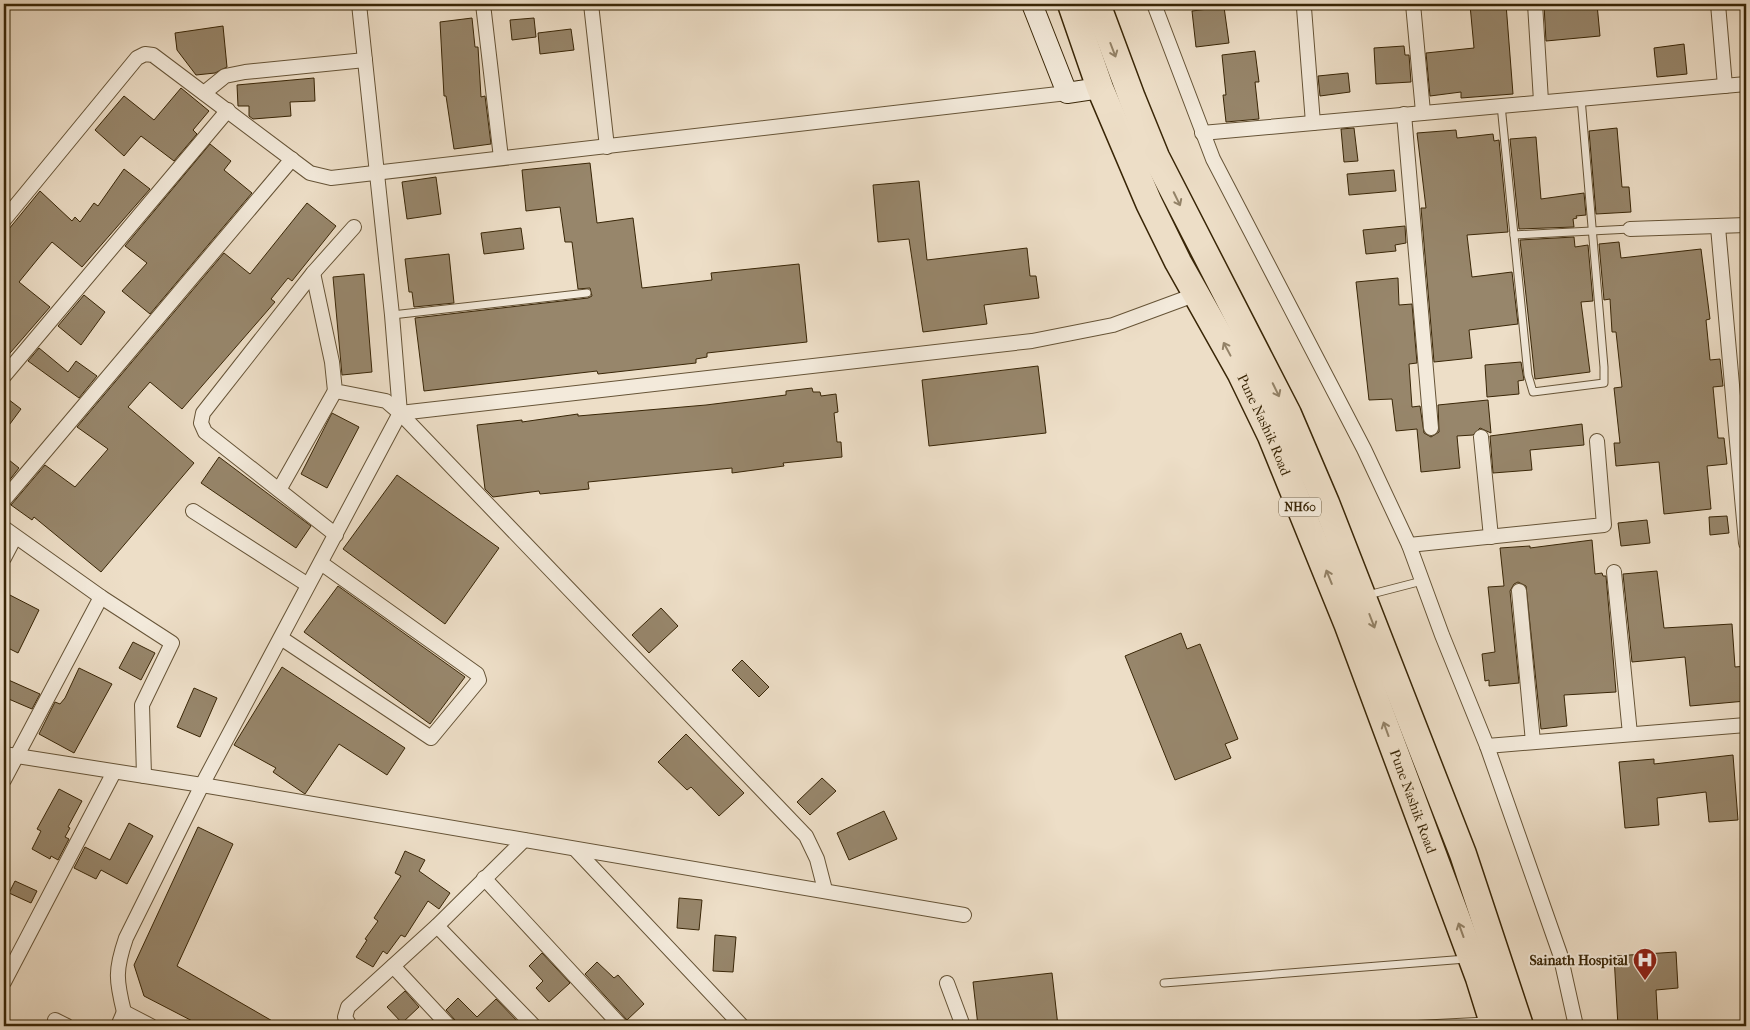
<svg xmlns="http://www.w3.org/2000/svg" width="1750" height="1030" font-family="'IM FELL French Canon',serif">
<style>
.building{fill:#97866b;stroke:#392607}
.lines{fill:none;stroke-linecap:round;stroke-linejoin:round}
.lane-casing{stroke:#665437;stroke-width:9}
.street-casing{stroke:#665437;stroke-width:16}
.secondary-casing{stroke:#392607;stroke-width:22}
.highway-casing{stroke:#392607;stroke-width:29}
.lane{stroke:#f3eadb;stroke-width:7}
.street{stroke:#f3eadb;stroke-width:14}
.secondary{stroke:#f3eadb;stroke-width:20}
.highway{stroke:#eddec7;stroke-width:26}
.oneway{stroke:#938267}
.labels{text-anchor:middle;stroke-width:4;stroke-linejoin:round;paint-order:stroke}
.shield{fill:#f3eadb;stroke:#716147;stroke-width:1}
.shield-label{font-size:12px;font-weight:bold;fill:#392607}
.street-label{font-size:14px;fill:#392607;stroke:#f3eadb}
.poi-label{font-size:14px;font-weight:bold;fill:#392607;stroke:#f3eadb;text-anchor:end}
</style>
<rect width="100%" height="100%" fill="#eddec7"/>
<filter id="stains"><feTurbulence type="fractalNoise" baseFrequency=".004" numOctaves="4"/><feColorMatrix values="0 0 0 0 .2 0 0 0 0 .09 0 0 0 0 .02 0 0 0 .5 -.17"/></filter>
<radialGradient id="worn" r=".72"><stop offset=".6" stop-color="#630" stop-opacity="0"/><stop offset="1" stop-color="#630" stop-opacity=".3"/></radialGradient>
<g class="building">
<path d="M1483,4H1506L1513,94L1461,98V92L1430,96L1426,53L1474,48L1470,5Z"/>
<path d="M1559,4H1597L1600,36L1546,41L1544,5Z"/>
<path d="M1224,7L1229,43L1196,47L1192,11Z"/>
<path d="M472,18L475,47H478L481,97L485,96L491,144L454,149L446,96H444L440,22Z"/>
<path d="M534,18L536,37L512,40L510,20Z"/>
<path d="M223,26L227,67L215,73L196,75L177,50L175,33Z"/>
<path d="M571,29L574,50L540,54L538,33Z"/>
<path d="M1684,44L1687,74L1657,77L1654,48Z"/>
<path d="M1404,46L1405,55H1409L1411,82L1376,84L1374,48Z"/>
<path d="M1255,51L1259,82H1255L1259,119L1226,122L1223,95H1226L1222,55Z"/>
<path d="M1348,73L1350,92L1320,96L1318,76Z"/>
<path d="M314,78L315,101L290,102L291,116L253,119L249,116V106H238L237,85Z"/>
<path d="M181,88L209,111L193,130L197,134L174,161L141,136L124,156L95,130L124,96L154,120Z"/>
<path d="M1354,128L1358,161L1344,162L1341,129Z"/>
<path d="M1617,128L1622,187H1629L1631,212L1596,214L1589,131Z"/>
<path d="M1456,130L1457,138L1493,134L1494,141L1499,140L1508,232L1467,235L1472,277L1512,272L1518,324L1469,330L1472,358L1434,362L1421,208H1426L1417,133Z"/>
<path d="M1536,137L1541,199L1584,193L1586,215L1576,216L1577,218L1573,219L1574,227L1519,229L1510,139Z"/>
<path d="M210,144L231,161L224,170L252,193L150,314L122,291L147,263L125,246Z"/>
<path d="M590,163L597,223L633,218L642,288L712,280L711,273L799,264L807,342L707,353V357L696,359V363L598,374L597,371L424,391L415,318L588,298L592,296L590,288L578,289L572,242H565L560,207L526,211L522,170Z"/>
<path d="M124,169L150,189L82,267L52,242L37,260L19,282L50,307L4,360V235L40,191L72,221L75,217L80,222L94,203L98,206Z"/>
<path d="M1394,170L1396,191L1349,195L1347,174Z"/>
<path d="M436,177L441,214L407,219L402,182Z"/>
<path d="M919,181L927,260L1027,248L1030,276H1036L1039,298L984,305L987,324L923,332L909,239L878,242L873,185Z"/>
<path d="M307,203L336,226L292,281L288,278L271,299L275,302L182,409L150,382L128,407L194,463L101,572L34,517L32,520L11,505L45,465L75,487L108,449L77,427L224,253L250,274Z"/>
<path d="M1405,226L1406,243L1395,245L1396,251L1366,254L1363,230Z"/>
<path d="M521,228L524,249L484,254L481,233Z"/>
<path d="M1574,237L1575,247L1588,245L1593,301L1581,302L1590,372L1535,379L1520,240Z"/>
<path d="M1619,242L1621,258L1701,249L1710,319L1706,320L1710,360L1720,359L1723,386L1713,387L1718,438H1724L1727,464L1707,466L1711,509L1664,514L1659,462L1616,466L1614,443H1620L1614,388L1622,387L1616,332H1612L1610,299L1604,300L1599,244Z"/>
<path d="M449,254L454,303L414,307L412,292H409L405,259Z"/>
<path d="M364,274L372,372L342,375L333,277Z"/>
<path d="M1398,278L1399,305L1412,304L1417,363L1409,364L1412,407L1420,406L1424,433L1431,437L1439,432L1438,405L1488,400L1491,433L1480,428L1473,435L1457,436L1460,468L1421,472L1417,429L1396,431L1392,399L1369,400L1356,282Z"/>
<path d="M84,295L105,312L81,345L58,326Z"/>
<path d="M39,348L68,372L76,361L97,376L79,398L28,361Z"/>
<path d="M1521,362L1524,380L1518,381L1519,394L1487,397L1485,365Z"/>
<path d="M1038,366L1046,433L929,446L922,380Z"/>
<path d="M812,388L813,392H820L821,396L836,394L838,412L834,413L837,442H841L842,457L783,463L784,466L732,473V468L588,482L589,489L540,494L539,491L493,497L485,489L477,425L522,420V422L578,414V416L706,405L786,395V391Z"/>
<path d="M4,396L21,409L4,432Z"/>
<path d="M332,413L359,427L327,488L301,474Z"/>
<path d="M1582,424L1584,445L1530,450L1532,470L1493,473L1490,436Z"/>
<path d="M4,456L19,468L4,487Z"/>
<path d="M219,457L311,526L296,548L201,483Z"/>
<path d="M397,475L499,548L445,624L343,549Z"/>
<path d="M1727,516L1729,533L1710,535L1709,517Z"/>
<path d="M1647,520L1650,543L1621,546L1618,523Z"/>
<path d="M1592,540L1595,574L1602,573L1603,576H1606L1616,692L1564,695L1567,726L1541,729L1526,586L1518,582L1514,584L1510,591L1519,683L1489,686V680L1485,681L1482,654L1495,652L1488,587L1504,586L1500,548L1530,546V548Z"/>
<path d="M1657,571L1664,628L1732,624L1735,667L1746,666V701L1690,706L1685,657L1632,662L1623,574Z"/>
<path d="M338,586L465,677L430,724L304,632Z"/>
<path d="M4,592L39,610L18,653L4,646Z"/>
<path d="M661,608L678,626L649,653L632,635Z"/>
<path d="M1181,633L1187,649L1200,644L1238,739L1225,744L1231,758L1175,780L1125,656Z"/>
<path d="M133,642L155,653L141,680L119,668Z"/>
<path d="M742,660L769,687L759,697L732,670Z"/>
<path d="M282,667L405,748L387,775L339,744L305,794L273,772L276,768L234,745Z"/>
<path d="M79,668L112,684L74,753L39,734L55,702L60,704L65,698Z"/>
<path d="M4,678L40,694L32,709L4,697Z"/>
<path d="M194,688L217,698L200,737L177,727Z"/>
<path d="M686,734L744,793L719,816L691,787L687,790L658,762Z"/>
<path d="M1733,755L1738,820L1709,822L1706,792L1657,798L1659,825L1625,828L1619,762L1654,759V764Z"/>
<path d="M822,778L836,791L810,815L797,802Z"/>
<path d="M59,789L82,801L68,827L70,828L65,837L69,839L58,860L51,856L50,859L32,849L41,831L37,829Z"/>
<path d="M884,811L897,839L849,860L837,833Z"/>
<path d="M129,823L153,836L127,884L101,870L96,879L74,868L85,847L110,860Z"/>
<path d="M198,827L233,844L177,966L281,1026H202L144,996L134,965Z"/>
<path d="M405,851L425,860L419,871L450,893L439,909L428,901L405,937L401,935L387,954L383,951L373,967L356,957L367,940L365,939L378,921L374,918L401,876L395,873Z"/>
<path d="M15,881L37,891L31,903L9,893Z"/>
<path d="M679,898L702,900L699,930L677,928Z"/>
<path d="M715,935L736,937L733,972L713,971Z"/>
<path d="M1676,952L1678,988L1656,990L1658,1026H1618L1614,956Z"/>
<path d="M542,953L570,983L549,1002L536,988L543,981L529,966Z"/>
<path d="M597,962L614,978L618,975L644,1004L627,1020L585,974Z"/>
<path d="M1052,973L1058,1026H978L973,982Z"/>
<path d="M405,991L419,1007L402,1023L387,1007Z"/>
<path d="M458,998L477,1017L496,999L522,1026H458L455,1020L446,1010Z"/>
</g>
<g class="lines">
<defs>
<g id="lane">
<path d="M1501,105L1528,375L1533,392L1604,383V367L1581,98"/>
<path d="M1514,235L1630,229"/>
<path d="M392,315L587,293"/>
<path d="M1368,595L1422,581"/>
<path d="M1164,983L1466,959"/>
<path d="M1388,1026L1486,1021"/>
</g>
<g id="street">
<path d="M359,4L392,315L400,413"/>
<path d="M483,4L501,158"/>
<path d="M591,4L607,147"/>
<path d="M1154,4L1213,159L1364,449L1409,545L1442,635L1487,746L1560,954L1576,1026"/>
<path d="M1413,4L1423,112"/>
<path d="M1535,4L1541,101"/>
<path d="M1718,4L1725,86"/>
<path d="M1304,8L1313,123"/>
<path d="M204,93L225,76L245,72L365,60"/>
<path d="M1404,114L1431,428"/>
<path d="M1202,133L1746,84"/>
<path d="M4,220L137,58L145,54L153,55L310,173L331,178L1067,93"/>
<path d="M1718,227L1746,543"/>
<path d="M1630,229L1746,225"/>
<path d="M313,273L332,362L335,391L386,401L400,413L806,836L817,859L825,890"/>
<path d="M4,376L228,110"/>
<path d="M1481,437L1491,537"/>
<path d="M279,490L335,391"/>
<path d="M4,500L292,159"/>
<path d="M193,511L308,585"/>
<path d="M4,528L101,597L172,643L142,705L144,776"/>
<path d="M336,535L205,432L201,423L203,413L313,273L354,227"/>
<path d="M1409,545L1604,525L1597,441"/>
<path d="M4,558L15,537"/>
<path d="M1614,572L1630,734"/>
<path d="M1519,591L1533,742"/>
<path d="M281,638L431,738L479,680L477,674L321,563"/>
<path d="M1487,746L1746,725"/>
<path d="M4,754L202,785L964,915"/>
<path d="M4,780L101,597"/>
<path d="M575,849L742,1026"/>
<path d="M484,878L621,1026"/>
<path d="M437,926L534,1026"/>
<path d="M393,966L449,1026"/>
<path d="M4,982L114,772"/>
<path d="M947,983L963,1026"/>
<path d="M124,1012C116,980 115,970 126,938L202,785L400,413L1032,341L1113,325L1197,294"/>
<path d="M55,1020L67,1026"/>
<path d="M118,1026L124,1012L151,1026"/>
<path d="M350,1026L345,1017L348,1007L437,926L524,840"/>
</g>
<path id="secondary" d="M1032,4L1067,93L1100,88"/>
<g id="highway">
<path id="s1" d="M1071,4L1100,88L1149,203L1178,262L1241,374L1271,436L1347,623L1479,978L1494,1026"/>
<path d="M1097,4L1132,98L1156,157L1288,414L1326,503L1463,854L1520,1026"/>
</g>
</defs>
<use href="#lane" class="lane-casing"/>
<use href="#street" class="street-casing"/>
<use href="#secondary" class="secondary-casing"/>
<use href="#highway" class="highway-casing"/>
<use href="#lane" class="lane"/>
<use href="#street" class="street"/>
<use href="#secondary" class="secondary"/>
<use href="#highway" class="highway"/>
</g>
<defs><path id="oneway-shaft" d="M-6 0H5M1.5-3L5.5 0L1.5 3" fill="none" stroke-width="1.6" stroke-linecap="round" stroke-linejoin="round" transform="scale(1.25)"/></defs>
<g class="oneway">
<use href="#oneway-shaft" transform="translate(1113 50) rotate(69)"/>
<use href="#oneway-shaft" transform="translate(1177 199) rotate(64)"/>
<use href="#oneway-shaft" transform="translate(1227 349) rotate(-118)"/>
<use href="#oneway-shaft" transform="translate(1276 390) rotate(64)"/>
<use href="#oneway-shaft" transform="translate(1329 577) rotate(-112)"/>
<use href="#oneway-shaft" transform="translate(1372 621) rotate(69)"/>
<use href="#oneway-shaft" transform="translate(1386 729) rotate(-110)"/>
<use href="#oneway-shaft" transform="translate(1461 930) rotate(-110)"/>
</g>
<defs>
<symbol id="hospital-pin" viewBox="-11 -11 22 30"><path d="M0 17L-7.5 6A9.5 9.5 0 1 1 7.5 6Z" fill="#8f2418" stroke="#f3eadb"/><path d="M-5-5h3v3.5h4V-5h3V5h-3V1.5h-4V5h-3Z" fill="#fff"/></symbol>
</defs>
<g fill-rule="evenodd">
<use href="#hospital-pin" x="1631" y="946" width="28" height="38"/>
</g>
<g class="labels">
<rect class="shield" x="1279" y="497.5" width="42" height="19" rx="4"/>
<g class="shield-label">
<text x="1300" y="511">NH60</text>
</g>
<g class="street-label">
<text dy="5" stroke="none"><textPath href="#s1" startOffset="464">Pune Nashik Road</textPath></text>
<text dy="5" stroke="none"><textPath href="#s1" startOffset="869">Pune Nashik Road</textPath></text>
</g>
<g class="poi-label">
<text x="1628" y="965">Sainath Hospital</text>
</g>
</g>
<rect width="1750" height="1030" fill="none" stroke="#eddec7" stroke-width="20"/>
<rect x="5" y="5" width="1740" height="1020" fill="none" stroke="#392607" stroke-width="2.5"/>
<rect x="10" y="10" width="1730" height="1010" fill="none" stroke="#392607"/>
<rect width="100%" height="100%" filter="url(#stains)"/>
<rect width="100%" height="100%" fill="url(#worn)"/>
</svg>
